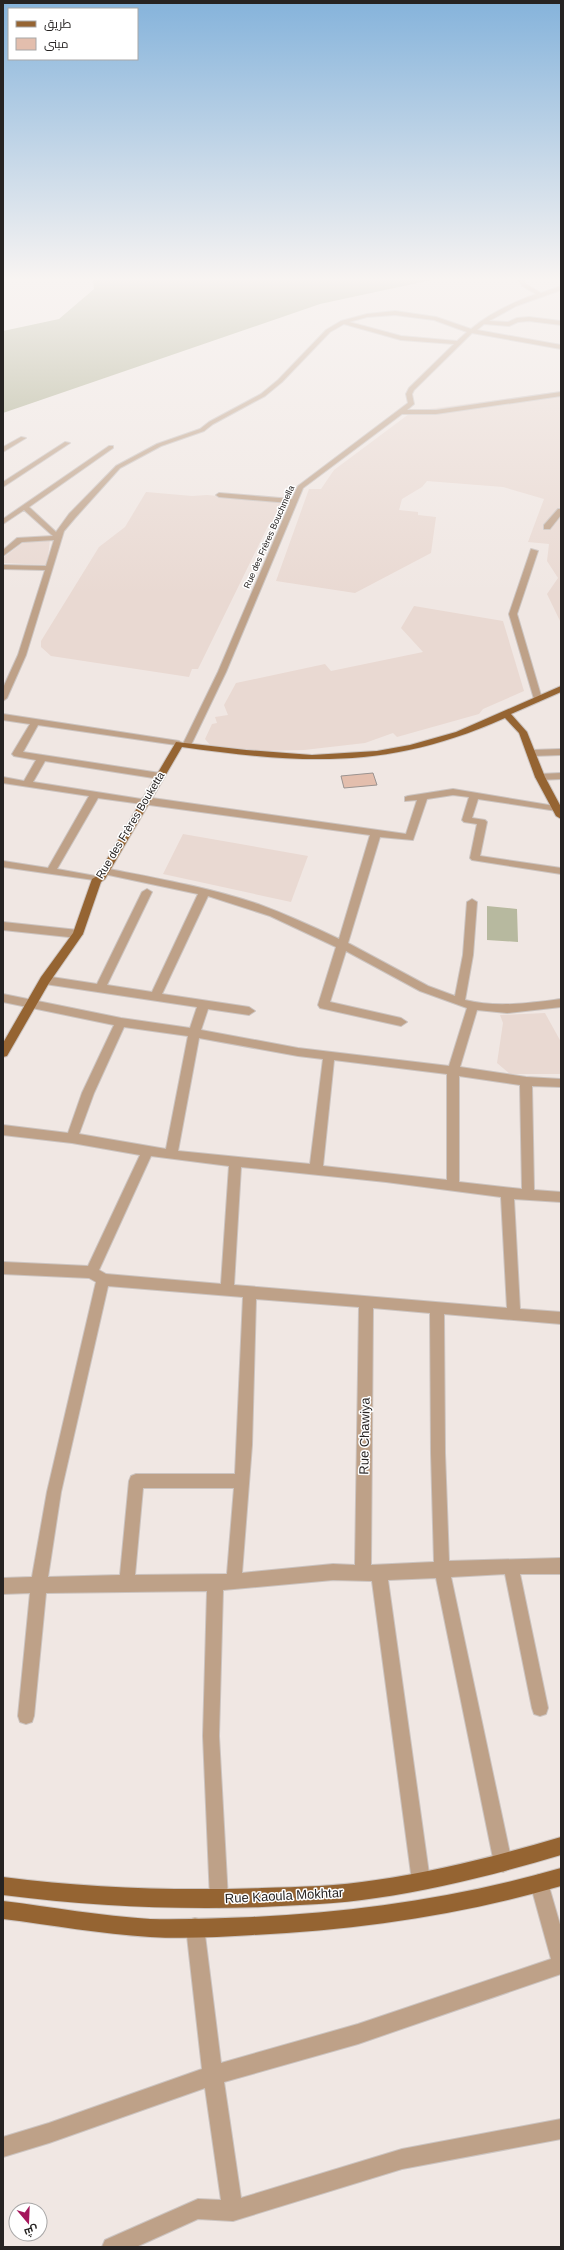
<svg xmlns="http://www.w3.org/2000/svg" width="564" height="2250" font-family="Arial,Cairo,sans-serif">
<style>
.built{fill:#e9d9d2}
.green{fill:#b7b99f}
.forest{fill:#a5a886}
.building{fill:#e3bead;stroke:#9b9390}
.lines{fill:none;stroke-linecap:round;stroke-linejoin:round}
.minor-casing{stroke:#ccc4c0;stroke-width:2}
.major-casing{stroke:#ccc4c0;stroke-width:2}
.minor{fill:#bea188;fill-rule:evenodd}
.major{fill:#956432;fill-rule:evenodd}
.labels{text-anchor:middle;stroke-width:3;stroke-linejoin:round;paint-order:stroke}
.far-street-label{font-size:9px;fill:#262322;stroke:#fff}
.street-label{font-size:11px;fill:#262322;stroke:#fff}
.near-street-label{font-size:13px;fill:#262322;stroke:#fff}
</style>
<rect width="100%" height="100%" fill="#f0e7e3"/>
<g class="built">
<path d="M561,391V623L547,594L558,578L547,561L549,544L528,542L544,499L503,487L427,481L422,487L402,499L399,510L418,512V515L436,517L431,553L355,593L276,581L309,489H321L334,470L413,411Z"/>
<path d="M146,492L192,496L207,495L284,502L273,524H269L198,669H192L189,677L51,656L41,647V641L99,547L125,527Z"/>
<path d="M50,540L47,565L3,563V558L25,541Z"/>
<path d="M414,606L503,621L524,691L483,709L479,714L397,737L393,733L365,743L304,750L262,751L210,745L205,739L212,724L217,723L215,717L228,715L224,705L236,683L325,664L331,671L423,652L401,628Z"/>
<path d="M183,834L308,856L291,902L163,874Z"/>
<path d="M545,1013L561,1042V1074H510L497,1063L503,1023L500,1015Z"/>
</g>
<path class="green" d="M487,906L517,909L518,942L487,940Z"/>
<path class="forest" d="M93,279H436L320,304L3,413V331L59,319L94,289Z"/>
<path class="building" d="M373,773L377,785L344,788L341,776Z"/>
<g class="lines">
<defs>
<g id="minor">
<path d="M518,279H524L526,284L541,293L561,286V290L516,306L489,321L508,322L517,318L529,317L561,321V325L529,321L518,322L509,326L484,324L477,330L561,345V349L472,333L414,390L412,394L414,404L407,410H436L561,392V396L436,414H402L303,488L226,672L190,747L38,725L23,752L160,773L165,776L160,779L45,761L33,782L141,799L145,797L406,834L417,800L405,801V797L408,796L453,789L561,807L560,810L557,811L478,799L472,818L485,820L487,822L480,856L561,868V874L472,860L470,858L477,824L464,822L462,820L469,797L453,795L427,799L413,840L380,837L348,943L428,986L455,996L463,955L467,902L472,899L477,902L473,955L465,1000C497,1008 529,1003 561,999V1007L507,1013L477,1010L460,1067L526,1077L561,1079V1087L532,1086L534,1190L561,1192V1202L514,1199L520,1309L561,1312V1324L444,1314L445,1453L449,1561L561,1558V1574H520L548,1708L546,1714L540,1716L534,1714L532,1708L505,1574L451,1577L512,1863L509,1869L503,1872L497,1869L494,1863L436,1578L388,1580L430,1881L427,1887L421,1890L415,1887L412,1881L372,1581L333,1580L223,1590L219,1736L228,1899L225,1905L219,1908L213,1905L210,1899L203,1736L207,1591L46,1593L34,1716L32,1722L26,1724L20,1722L18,1716L30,1593L3,1594V1578L32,1577L47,1492L96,1282L89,1278L3,1274V1262L88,1266L140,1155L72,1143L3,1135V1125L68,1133L82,1093L114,1025L3,1002V994L121,1018L190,1028L197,1007L45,984L40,980L45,976L97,984L142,892L147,889L152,892L107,985L152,992L198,894L104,874L99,871L100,869L104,868C155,878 208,887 258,904C285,914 312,926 339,939L370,835L98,798L57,869L101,877V881L3,867V861L48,868L89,796L3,783V777L24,781L36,760L14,756L12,754L30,724L3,720V714L179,741L183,744L218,672L290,503L219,497L216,495L219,493L292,499L298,486L408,403L406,394L409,388L454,344L401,340L344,324L330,332L282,382L265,396L213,424L204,431L161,446L120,468L75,518L64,531L26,655L7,698L3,701V688L18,655L45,570L3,569V565L46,566L54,540L22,542L3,556V550L17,538L53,536L24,510L3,524V519L109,446H113V448L29,507L56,532L69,514L116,466L157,444L200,429L209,422L261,394L278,380L326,330L341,321L367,314L395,311L436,317L471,329C490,313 512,303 536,294L522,286ZM395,315L434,320L467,332L457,341L401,336L349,322L367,317ZM208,896L270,916L336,947L318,1005L320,1008L401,1026L407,1022L401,1018L330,1002L346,951L420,991L467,1008L449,1066L298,1048L201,1030L208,1009L249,1015L255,1011L249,1007L162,994ZM124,1027L188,1036L166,1149L79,1134L94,1093ZM199,1038L298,1056L323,1059L310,1164L178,1151ZM334,1060L447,1074V1180L323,1166ZM459,1076L520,1085L522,1189L459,1182ZM151,1156L229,1166L221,1284L106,1274L99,1270ZM241,1167L386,1182L501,1197L507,1308L234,1285ZM108,1286L243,1297L235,1474H136L131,1476L129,1481L120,1575L48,1577L61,1492ZM256,1299L359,1307L355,1565L333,1564L242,1573L252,1445ZM373,1308L430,1313L431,1453L434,1562L371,1565ZM143,1488H234L227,1574L135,1575Z"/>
<path d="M21,437L26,438L3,452V447Z"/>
<path d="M65,442L70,443L3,487V482Z"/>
<path d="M558,509H561V515L550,529H544V525Z"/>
<path d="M531,549L538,551L517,614L542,699L538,702L534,699L509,614Z"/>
<path d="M561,749V755L532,756L527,753L532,750Z"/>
<path d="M561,773V779L540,780L535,777L540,774Z"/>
<path d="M3,922L78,930L83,934L78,938L3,930Z"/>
<path d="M539,1874L545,1877L548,1883L561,1928V1974L358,2044L224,2082L241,2198L402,2149L561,2119V2139L402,2169L233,2221L198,2219L136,2247H102L105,2240L198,2199L221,2200L205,2088L49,2143L3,2157V2137L49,2123L202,2069L186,1927L188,1920L195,1918L202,1920L204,1927L221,2063L358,2024L551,1959L530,1883L533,1877Z"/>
</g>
<g id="major">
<path d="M561,686V692L511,714L527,732L545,777L561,807V819L556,816L535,777L519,733L505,718C389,770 304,764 182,747L105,879L101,882L83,934L49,983L7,1056L3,1057V1043L41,977L73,933L92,879L97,876L176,742L246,750L312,755L377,751L410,745L456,732Z"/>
<path d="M561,1837V1855C500,1873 439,1889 376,1898C338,1904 300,1905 262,1907C175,1910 89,1906 3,1895V1877C89,1888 175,1891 262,1888C300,1887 338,1886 376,1880C439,1871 500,1855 561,1837Z"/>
<path d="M561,1868V1886C460,1915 358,1930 253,1935C219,1937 185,1939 150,1937C101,1934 52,1925 3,1919V1901C52,1907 101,1916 150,1919C185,1920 219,1918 253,1917C358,1912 460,1897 561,1868Z"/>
</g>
</defs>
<use href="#minor" class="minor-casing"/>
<use href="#major" class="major-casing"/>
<use href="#minor" class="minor"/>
<use href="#major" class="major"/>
</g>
<linearGradient id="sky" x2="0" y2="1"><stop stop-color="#85b3db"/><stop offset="0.47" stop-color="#f8f4f2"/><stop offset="1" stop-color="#f8f4f2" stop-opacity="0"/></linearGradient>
<rect width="564" height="594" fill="url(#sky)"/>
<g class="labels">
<g class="far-street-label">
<text transform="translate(269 537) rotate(-66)" y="3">Rue des Frères Bouchmella</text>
</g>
<g class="street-label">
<text transform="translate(130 825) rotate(-59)" y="4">Rue des Frères Bouketta</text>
</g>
<g class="near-street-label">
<text transform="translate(364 1436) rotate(-89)" y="5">Rue Chawiya</text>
<text transform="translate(284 1895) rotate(-3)" y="5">Rue Kaoula Mokhtar</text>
</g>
</g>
<rect width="564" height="2250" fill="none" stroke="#262322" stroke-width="8"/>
<rect x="8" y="8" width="130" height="52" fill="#ffffff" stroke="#a8a7a7"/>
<rect x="16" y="21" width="20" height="6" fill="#956432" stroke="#a8a7a7"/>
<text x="44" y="28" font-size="12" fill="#262322">طريق</text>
<rect x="16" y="38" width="20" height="12" fill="#e3bead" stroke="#a8a7a7"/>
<text x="44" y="48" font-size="12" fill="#262322">مبنى</text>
<g transform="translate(28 2222) rotate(161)"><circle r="19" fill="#ffffff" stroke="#a8a7a7"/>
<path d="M0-3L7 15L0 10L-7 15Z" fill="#a4175c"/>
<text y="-6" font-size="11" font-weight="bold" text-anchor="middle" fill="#262322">ش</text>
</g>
</svg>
